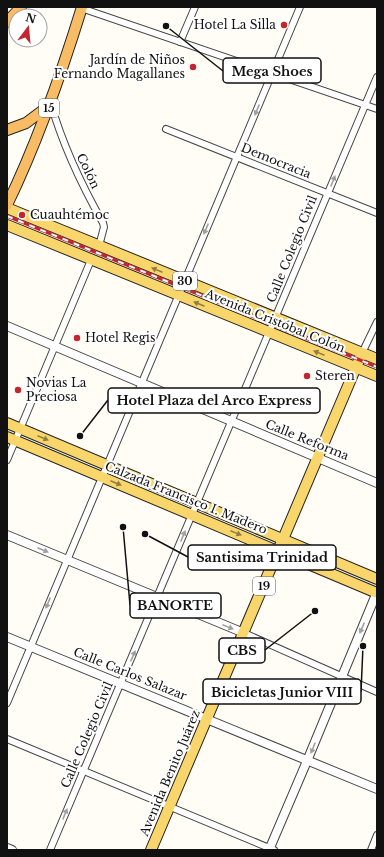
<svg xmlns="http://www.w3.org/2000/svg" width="384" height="857" font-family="'Libre Baskerville',serif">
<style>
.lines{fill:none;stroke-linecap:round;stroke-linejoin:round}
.minor-casing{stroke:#444;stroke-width:8}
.tertiary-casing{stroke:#444;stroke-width:10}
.primary-casing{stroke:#222;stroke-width:12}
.trunk-casing{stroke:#222;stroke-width:12}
.minor{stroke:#fff;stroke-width:6}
.tertiary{stroke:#fff;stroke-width:8}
.primary{stroke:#f9d66b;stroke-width:10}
.trunk{stroke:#f7bc64;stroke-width:10}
.rail-casing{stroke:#c4262e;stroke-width:3.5}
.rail{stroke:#fff;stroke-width:2;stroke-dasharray:6;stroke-linecap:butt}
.oneway{fill:#a0a0a0}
.oneway2{fill:#917d42}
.poi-dot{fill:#c4262e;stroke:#fff;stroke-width:1.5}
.labels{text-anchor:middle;stroke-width:4;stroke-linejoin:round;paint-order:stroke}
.shield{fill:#fff;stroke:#585858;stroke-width:1}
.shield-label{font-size:11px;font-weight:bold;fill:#111}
.poi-label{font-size:12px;fill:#111;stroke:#fff;text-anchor:start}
.street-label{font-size:12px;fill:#111;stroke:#fff}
.leader{fill:none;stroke:#111;stroke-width:1.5}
.callout-dot{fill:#111;stroke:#fff;stroke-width:1.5}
.callout{fill:#fff;stroke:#111;stroke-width:1.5}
.callout-label{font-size:13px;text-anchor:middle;font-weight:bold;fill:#111}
</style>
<rect width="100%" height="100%" fill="#fffdf5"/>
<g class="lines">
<defs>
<g id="minor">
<path d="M81,8L377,109"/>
<path d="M180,42L195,7"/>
<path d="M51,104C63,146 81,184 103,223L104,227L99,246"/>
<path d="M166,129L377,213"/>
<path d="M362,353L377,322"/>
<path d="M7,460L91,260"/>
<path d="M244,633L377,692"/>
<path d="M7,703L300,7"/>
<path d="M7,739L274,850"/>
<path d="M50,850L377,77"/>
<path d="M371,850L377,835"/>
</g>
<g id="tertiary">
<path d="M7,326L377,483"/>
<path d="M7,535L244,633"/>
<path d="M7,637L377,789"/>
<path d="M7,848L12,850"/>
<path d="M269,850L307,761L377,592"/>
</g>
<g id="primary">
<path d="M7,208L377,359"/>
<path d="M7,225L377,376"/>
<path d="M7,423L377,579"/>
<path d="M7,437L377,593"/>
<path d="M151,850L362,353"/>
</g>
<g id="trunk">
<path d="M7,22L21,7"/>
<path d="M7,130L26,123L50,105"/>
<path d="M7,205C38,141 61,75 82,7"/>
</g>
</defs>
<use href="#minor" class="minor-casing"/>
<use href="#tertiary" class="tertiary-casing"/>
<use href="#primary" class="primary-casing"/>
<use href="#trunk" class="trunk-casing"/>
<use href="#minor" class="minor"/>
<use href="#tertiary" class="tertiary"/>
<use href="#primary" class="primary"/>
<use href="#trunk" class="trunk"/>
<defs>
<path id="rail" d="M7,216L377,367"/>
</defs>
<use href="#rail" class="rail-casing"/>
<use href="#rail" class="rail"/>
</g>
<defs><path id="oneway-solid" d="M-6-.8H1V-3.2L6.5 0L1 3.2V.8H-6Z"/></defs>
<g class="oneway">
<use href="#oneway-solid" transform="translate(257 110) rotate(113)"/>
<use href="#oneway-solid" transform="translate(333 181) rotate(-68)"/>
<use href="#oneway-solid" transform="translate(206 229) rotate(113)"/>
<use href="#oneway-solid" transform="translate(183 536) rotate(-67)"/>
<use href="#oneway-solid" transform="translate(43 550) rotate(23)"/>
<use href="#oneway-solid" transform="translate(48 603) rotate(112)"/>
<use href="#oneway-solid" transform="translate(228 627) rotate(22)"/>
<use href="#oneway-solid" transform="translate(362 628) rotate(113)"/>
<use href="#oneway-solid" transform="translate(133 656) rotate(-66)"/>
<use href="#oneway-solid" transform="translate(313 748) rotate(112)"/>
<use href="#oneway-solid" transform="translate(65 814) rotate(-68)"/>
</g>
<g class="oneway2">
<use href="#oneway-solid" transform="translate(157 270) rotate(-158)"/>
<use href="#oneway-solid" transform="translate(199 304) rotate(-157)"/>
<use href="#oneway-solid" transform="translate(319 353) rotate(-158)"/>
<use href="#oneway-solid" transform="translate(43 438) rotate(22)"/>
<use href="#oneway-solid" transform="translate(116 483) rotate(23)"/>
<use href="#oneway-solid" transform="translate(236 533) rotate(22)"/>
</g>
<g class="poi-dot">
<circle cx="284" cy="25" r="4"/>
<circle cx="193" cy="67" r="4"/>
<circle cx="22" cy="215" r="4"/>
<circle cx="77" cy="338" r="4"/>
<circle cx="307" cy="376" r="4"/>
<circle cx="18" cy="390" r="4"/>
</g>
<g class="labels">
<g class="shield">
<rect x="39" y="99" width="20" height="18" rx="3"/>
<rect x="173" y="272" width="24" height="18" rx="3"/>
<rect x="253" y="577" width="22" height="18" rx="3"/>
</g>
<g class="shield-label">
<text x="49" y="112">15</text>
<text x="185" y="285">30</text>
<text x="264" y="590">19</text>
</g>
<g class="poi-label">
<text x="276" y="29" text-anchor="end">Hotel La Silla</text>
<text x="185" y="64" text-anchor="end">Jardín de Niños<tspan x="185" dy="14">Fernando Magallanes</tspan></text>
<text x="30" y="219">Cuauhtémoc</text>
<text x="85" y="342">Hotel Regis</text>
<text x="315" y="380">Steren</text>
<text x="26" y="387">Novias La<tspan x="26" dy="14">Preciosa</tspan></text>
</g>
<g class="street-label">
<text transform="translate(276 161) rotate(22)" y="4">Democracia</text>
<text transform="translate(88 171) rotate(64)" y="4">Colón</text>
<text transform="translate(292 249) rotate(-68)" y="4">Calle Colegio Civil</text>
<text transform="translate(275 321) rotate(22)" y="4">Avenida Cristóbal Colón</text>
<text transform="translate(307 440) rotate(22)" y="4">Calle Reforma</text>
<text transform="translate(186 498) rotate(22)" y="4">Calzada Francisco I. Madero</text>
<text transform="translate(130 674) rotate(22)" y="4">Calle Carlos Salazar</text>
<text transform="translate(87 735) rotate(-67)" y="4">Calle Colegio Civil</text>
<text transform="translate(170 773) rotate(-67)" y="4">Avenida Benito Juárez</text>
</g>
</g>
<path class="leader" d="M166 26L223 71M80 436L108 400M145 534L188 557M123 527L130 605M315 611L265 650M363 646L361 692"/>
<g class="callout-dot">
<circle cx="166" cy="26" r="4"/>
<circle cx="80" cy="436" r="4"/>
<circle cx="145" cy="534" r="4"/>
<circle cx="123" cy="527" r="4"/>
<circle cx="315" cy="611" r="4"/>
<circle cx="363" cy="646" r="4"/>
</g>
<g class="callout">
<rect x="223" y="58" width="98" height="25" rx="4"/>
<rect x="108" y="388" width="212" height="25" rx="4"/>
<rect x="188" y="545" width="148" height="25" rx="4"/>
<rect x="130" y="593" width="91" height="25" rx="4"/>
<rect x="219" y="638" width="46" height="25" rx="4"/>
<rect x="203" y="679" width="158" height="25" rx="4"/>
</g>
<g class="callout-label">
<text x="272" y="76">Mega Shoes</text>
<text x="214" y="405">Hotel Plaza del Arco Express</text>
<text x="262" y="562">Santisima Trinidad</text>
<text x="175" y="610">BANORTE</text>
<text x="242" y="655">CBS</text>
<text x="282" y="697">Bicicletas Junior VIII</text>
</g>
<rect width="384" height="857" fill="none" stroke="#111111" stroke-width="16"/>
<g transform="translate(28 28) rotate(16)"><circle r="19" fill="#ffffff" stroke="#a0a0a0"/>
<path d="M0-3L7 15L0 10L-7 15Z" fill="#c4262e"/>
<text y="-6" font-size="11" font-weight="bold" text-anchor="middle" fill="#111111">N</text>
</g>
</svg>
